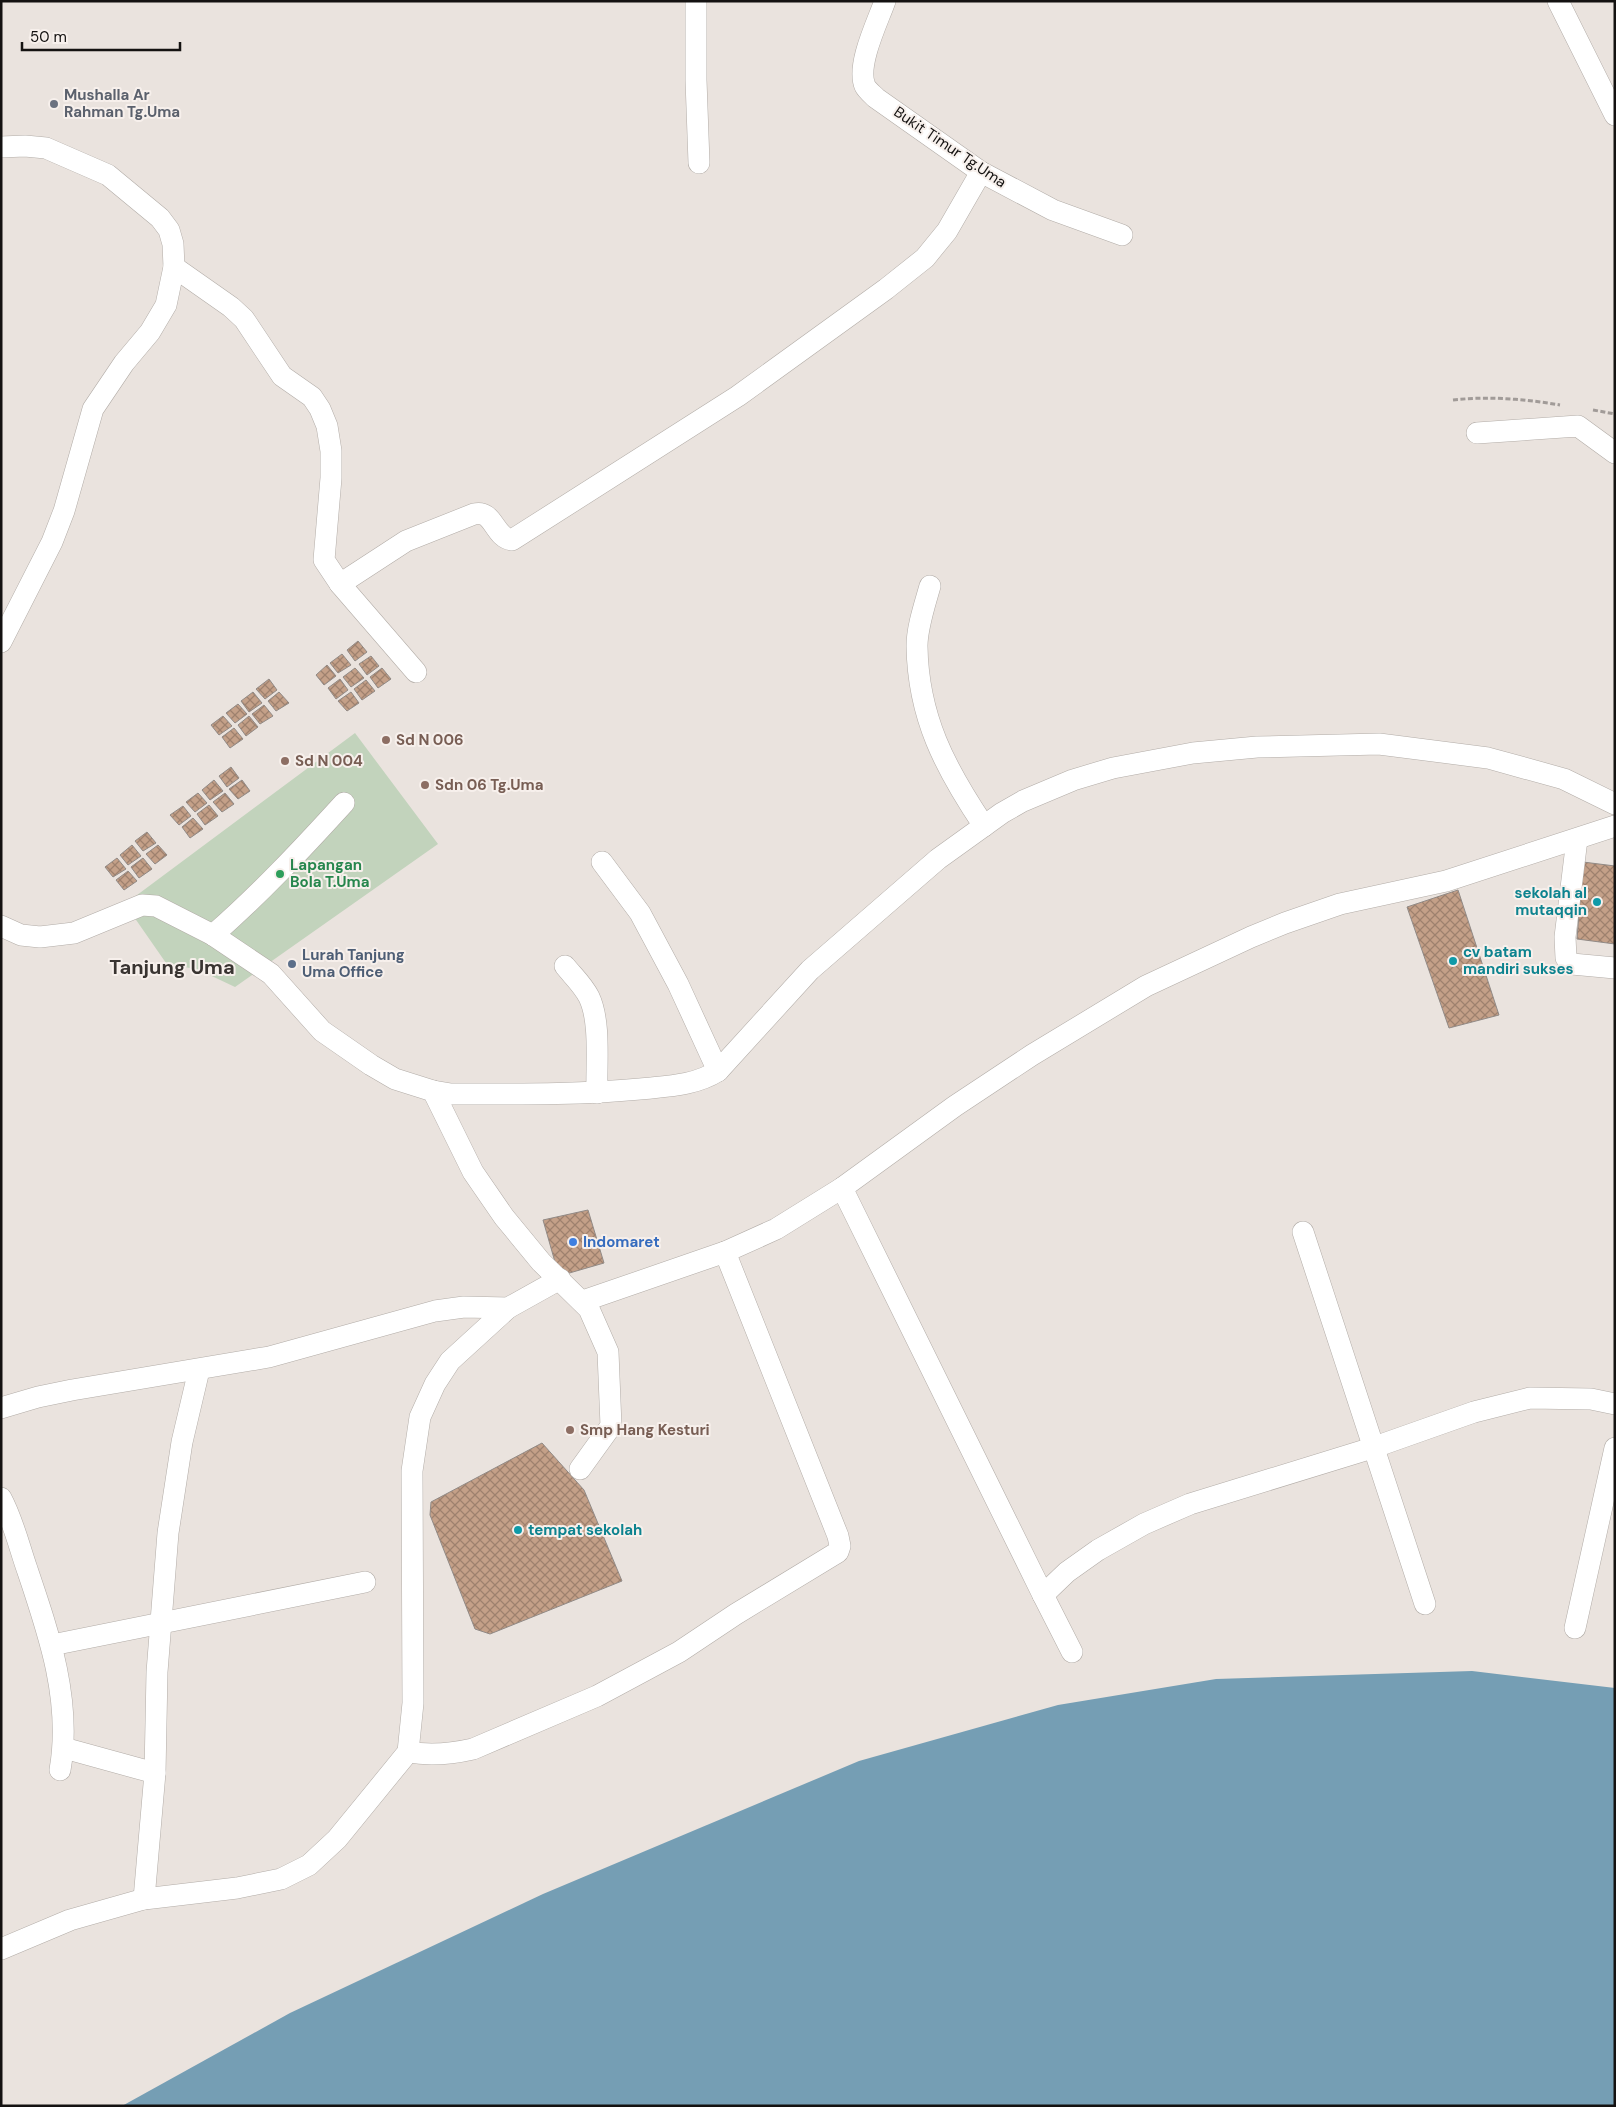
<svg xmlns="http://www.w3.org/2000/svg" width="1616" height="2107" font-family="'DM Sans',sans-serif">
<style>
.pitch{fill:#c2d3bc}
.water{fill:#759eb4}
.building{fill:url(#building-cross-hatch);stroke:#918a86}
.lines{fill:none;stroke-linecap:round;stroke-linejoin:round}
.minor-casing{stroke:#b2aca7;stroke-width:22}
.path{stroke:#a19b98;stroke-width:3;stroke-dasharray:5 2.5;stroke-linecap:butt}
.minor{stroke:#fff;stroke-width:21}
.worship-dot{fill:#6b7280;stroke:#f7f0ec;stroke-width:2}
.education-dot{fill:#8d6e63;stroke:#f7f0ec;stroke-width:2}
.leisure-dot{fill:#2e9e5b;stroke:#f7f0ec;stroke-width:2}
.culture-dot{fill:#0f9aa8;stroke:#f7f0ec;stroke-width:2}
.service-dot{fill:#5c6f8a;stroke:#f7f0ec;stroke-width:2}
.shop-dot{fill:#3f7fe0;stroke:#f7f0ec;stroke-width:2}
.labels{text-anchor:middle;stroke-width:4;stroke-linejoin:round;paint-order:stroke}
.worship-label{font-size:15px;font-weight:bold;fill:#5b616d;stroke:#f7f0ec;text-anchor:start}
.street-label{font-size:15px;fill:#141211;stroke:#f7f0ec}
.education-label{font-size:15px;font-weight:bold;fill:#785e54;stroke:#f7f0ec;text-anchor:start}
.leisure-label{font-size:15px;font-weight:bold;fill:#27864d;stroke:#f7f0ec;text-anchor:start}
.culture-label{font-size:15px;font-weight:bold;fill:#0d838f;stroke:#f7f0ec;text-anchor:start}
.service-label{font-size:15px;font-weight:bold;fill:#4e5e75;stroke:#f7f0ec;text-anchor:start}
.shop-label{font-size:15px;font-weight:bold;fill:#366cbe;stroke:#f7f0ec;text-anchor:start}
.district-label{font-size:20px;font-weight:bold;fill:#393431;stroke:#f7f0ec}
</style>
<defs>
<pattern id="building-cross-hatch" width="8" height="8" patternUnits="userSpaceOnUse" patternTransform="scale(1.25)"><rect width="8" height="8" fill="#c4a088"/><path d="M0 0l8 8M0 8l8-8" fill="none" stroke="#9e816e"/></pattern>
</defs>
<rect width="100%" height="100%" fill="#eae3de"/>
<path class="pitch" d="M355,733L438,844L235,987L199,970L166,963L125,904Z"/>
<path class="water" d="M1472,1671L1615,1688V2106H122L290,2013L543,1894L859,1761L1058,1705L1216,1679Z"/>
<g class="building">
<path d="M358,641L367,652L355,661L347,650Z"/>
<path d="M342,654L351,665L338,673L330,663Z"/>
<path d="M371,656L379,666L367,675L359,664Z"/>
<path d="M327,665L336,676L324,685L316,675Z"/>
<path d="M355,668L364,678L351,687L343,677Z"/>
<path d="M382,668L391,679L378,688L370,677Z"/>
<path d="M269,679L277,690L265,699L256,689Z"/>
<path d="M340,679L348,690L336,699L328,688Z"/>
<path d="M366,680L375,691L362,700L354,689Z"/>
<path d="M253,692L262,703L249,712L241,701Z"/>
<path d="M279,692L289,703L276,711L268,701Z"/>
<path d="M351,692L359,703L347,711L338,701Z"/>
<path d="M238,704L247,714L235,723L226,713Z"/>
<path d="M264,705L273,716L260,724L252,714Z"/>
<path d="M223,716L232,726L219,735L211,725Z"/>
<path d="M249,716L258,727L246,736L238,725Z"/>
<path d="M234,728L243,739L230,748L222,737Z"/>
<path d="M231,767L239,778L227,787L219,776Z"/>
<path d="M214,780L223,791L210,800L202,790Z"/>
<path d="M242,780L250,791L238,799L229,789Z"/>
<path d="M198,793L207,803L195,812L186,802Z"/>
<path d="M225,793L234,804L222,812L213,802Z"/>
<path d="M209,805L218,816L205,825L197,814Z"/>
<path d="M183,806L191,816L179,825L170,815Z"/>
<path d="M193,818L203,829L190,838L182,827Z"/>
<path d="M147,832L156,843L143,851L135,841Z"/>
<path d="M132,845L141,856L128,865L120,855Z"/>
<path d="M158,845L167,855L155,864L146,854Z"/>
<path d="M117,858L126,869L113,877L105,867Z"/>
<path d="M143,858L152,869L139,878L131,867Z"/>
<path d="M1583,862L1615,866V944L1577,939Z"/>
<path d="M128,871L137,881L124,890L116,880Z"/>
<path d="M1458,890L1499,1015L1449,1028L1407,907Z"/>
<path d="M588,1210L604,1263L559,1276L543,1220Z"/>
<path d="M542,1443L584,1490L622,1581L490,1634L475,1629L430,1515L431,1502Z"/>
</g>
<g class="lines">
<defs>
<g id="minor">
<path d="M696,1V80L699,163"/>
<path d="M885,1C878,21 856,65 865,86C867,90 872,94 876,98L981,172L1053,210L1122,235"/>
<path d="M1558,1L1615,115"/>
<path d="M1,147L25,146L46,148L108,175L160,218L169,230L173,244L174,267L166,305L150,332L124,363L93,409L64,511L52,542L1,642"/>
<path d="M174,267L231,307L244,319L282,376L312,397L320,409L327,426L331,451V478L324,560L340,584"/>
<path d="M1477,433L1578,426L1615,453"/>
<path d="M930,586C925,604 917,627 917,646C918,717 945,768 984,826"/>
<path d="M416,672L340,584L406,541L474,514C494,509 494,538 512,540L738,396L886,289L925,258L947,231L981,172"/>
<path d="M1577,839L1565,937L1566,958L1572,964L1615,968"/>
<path d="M602,862L640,913L678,984L718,1071"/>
<path d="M1,926L21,935L40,937L74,933L142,905L156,906L213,935L271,974L322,1031L371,1065L395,1079L433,1091L473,1172L504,1217L541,1262L589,1309L608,1352L611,1426L580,1469"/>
<path d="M213,935C260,894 302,849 344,803"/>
<path d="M565,966C573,976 583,985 589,997C601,1022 596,1065 597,1093"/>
<path d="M433,1091L451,1094C514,1094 577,1095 640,1089C667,1086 694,1086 718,1071L810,970L938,859L1002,813L1023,801L1073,780L1113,768L1193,753L1257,747L1379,744L1488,758L1564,779L1615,804"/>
<path d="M842,1188L1043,1595"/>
<path d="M1303,1232L1425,1604"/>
<path d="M583,1301L725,1252L776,1229L842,1188L955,1106L1032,1055L1146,986L1251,937L1285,923L1340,904L1446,881L1615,826"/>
<path d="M1,1408L38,1397L72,1390L269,1357L435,1311L464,1307L508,1308L560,1279"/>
<path d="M1,1498C13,1520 19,1546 27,1569C49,1634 72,1701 60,1770"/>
<path d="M1575,1628L1615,1448"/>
<path d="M52,1645L365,1582"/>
<path d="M1072,1652L1043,1595L1067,1572L1098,1550L1144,1524L1190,1504L1372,1448L1474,1412L1530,1398L1591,1399L1615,1404"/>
<path d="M64,1748L155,1773"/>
<path d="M408,1752C431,1756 451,1754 473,1749L597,1696L679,1652L736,1614L838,1552L840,1546L838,1536L725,1252"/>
<path d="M144,1899L155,1773L157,1672L168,1533L182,1442L199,1370"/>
<path d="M1,1949L70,1920L144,1899L237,1888L281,1879L309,1865L337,1839L408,1752L413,1703L412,1471L420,1417L435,1384L450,1361L508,1308"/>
</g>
</defs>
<use href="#minor" class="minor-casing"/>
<g class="path">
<path d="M1453,400C1488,396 1525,399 1560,405"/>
<path d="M1593,410L1615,414"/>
</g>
<use href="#minor" class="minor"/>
</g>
<circle class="worship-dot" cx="54" cy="104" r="5"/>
<g class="education-dot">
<circle cx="386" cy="740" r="5"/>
<circle cx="285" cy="761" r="5"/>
<circle cx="425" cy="785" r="5"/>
<circle cx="570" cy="1430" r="5"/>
</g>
<circle class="leisure-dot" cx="280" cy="874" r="5"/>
<g class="culture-dot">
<circle cx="1597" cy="902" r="5"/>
<circle cx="1453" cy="961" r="5"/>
<circle cx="518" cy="1530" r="5"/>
</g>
<circle class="service-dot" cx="292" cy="964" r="5"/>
<circle class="shop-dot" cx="573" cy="1242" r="5"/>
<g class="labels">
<g class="worship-label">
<text x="64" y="100">Mushalla Ar<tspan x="64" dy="17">Rahman Tg.Uma</tspan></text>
</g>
<g class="street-label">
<text transform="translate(950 147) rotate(34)" y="5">Bukit Timur Tg.Uma</text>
</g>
<g class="education-label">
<text x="396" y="745">Sd N 006</text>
<text x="295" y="766">Sd N 004</text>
<text x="435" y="790">Sdn 06 Tg.Uma</text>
<text x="580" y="1435">Smp Hang Kesturi</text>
</g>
<g class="leisure-label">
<text x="290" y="870">Lapangan<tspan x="290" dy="17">Bola T.Uma</tspan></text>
</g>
<g class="culture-label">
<text x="1587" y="898" text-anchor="end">sekolah al<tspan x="1587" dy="17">mutaqqin</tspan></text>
<text x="1463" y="957">cv batam<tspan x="1463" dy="17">mandiri sukses</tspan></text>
<text x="528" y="1535">tempat sekolah</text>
</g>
<g class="service-label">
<text x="302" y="960">Lurah Tanjung<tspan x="302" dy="17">Uma Office</tspan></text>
</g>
<g class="shop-label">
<text x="583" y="1247">Indomaret</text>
</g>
<g class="district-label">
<text x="172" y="974">Tanjung Uma</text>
</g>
</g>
<rect width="1616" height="2107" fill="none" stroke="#141211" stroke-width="5"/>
<path d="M22 42v8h158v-8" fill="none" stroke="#141211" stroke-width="2.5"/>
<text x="30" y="42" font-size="15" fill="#141211" stroke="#f7f0ec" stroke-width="4" paint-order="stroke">50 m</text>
</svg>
